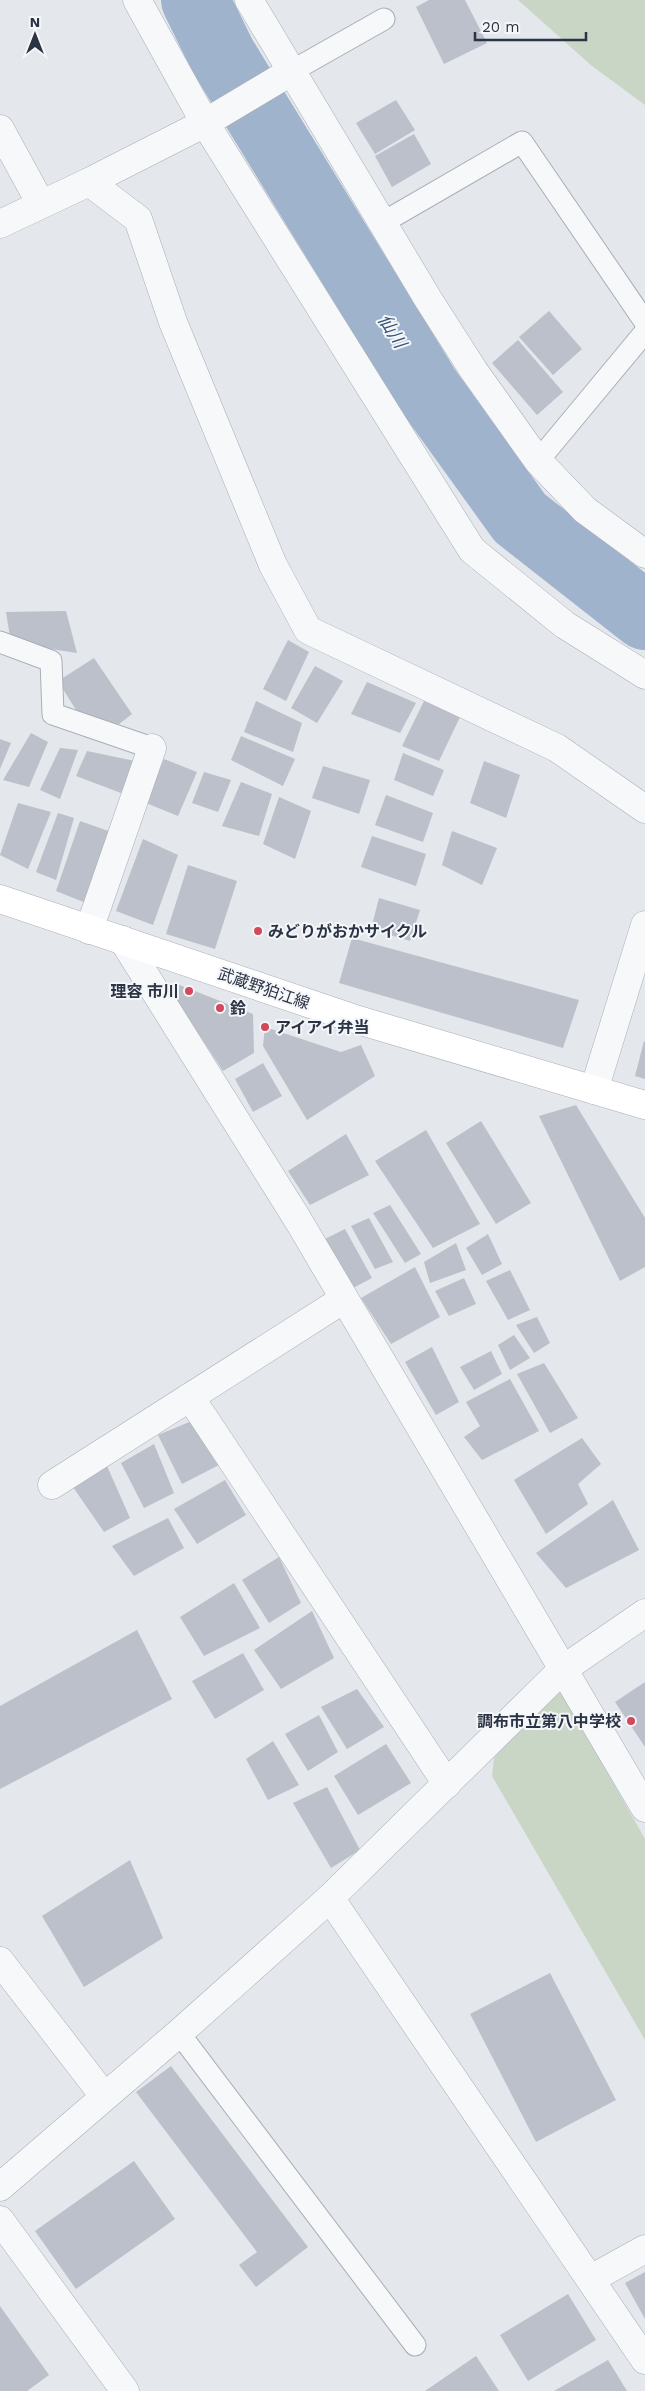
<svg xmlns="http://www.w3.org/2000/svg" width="645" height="2391" font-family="'Work Sans','Noto Sans JP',sans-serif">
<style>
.green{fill:#c9d6c5}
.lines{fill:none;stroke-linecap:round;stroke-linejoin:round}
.river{stroke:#9fb4cc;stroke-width:68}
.building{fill:#bbc0ca}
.service-casing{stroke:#a9aeb7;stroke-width:23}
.minor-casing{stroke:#a9aeb7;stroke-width:29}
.secondary-casing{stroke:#a9aeb7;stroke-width:29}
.service{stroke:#f7f8fa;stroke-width:21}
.minor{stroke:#f7f8fa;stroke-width:28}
.secondary{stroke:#fff;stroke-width:28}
.poi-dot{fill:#d1495b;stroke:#f4f6f9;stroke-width:2}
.labels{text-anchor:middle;stroke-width:4;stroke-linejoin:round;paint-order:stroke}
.poi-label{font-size:16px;font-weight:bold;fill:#2b3445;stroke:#f4f6f9;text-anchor:start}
.street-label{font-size:16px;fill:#2b3445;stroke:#f4f6f9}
.water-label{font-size:18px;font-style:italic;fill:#34527a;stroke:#f4f6f9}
</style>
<rect width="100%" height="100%" fill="#e4e7ec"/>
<g class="green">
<path d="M518,0H645V105L592,66Z"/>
<path d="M559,1687L645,1839V2040L492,1776L494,1758Z"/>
</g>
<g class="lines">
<path class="river" d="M195,0L222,55L427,389L520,518L645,616"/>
</g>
<g class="building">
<path d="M429,0H465L487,43L444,64L416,7Z"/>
<path d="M396,100L415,130L375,154L356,123Z"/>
<path d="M414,134L431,164L392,187L375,156Z"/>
<path d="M549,311L582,349L553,375L519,337Z"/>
<path d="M518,340L563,392L537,415L492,363Z"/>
<path d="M66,611L77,653L11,643L6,612Z"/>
<path d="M288,640L309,652L286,701L263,689Z"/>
<path d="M94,658L132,714L114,728L81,718L58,681Z"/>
<path d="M315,666L343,681L317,723L291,708Z"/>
<path d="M367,682L416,703L400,733L351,714Z"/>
<path d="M256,701L302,723L293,752L244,732Z"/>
<path d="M424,701L460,717L439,761L402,746Z"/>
<path d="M31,733L48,742L29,787L3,780Z"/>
<path d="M241,736L295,759L283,786L231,760Z"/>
<path d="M0,739L11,743L0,769Z"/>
<path d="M60,748L78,750L60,799L40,790Z"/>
<path d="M87,751L135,761L121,793L76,776Z"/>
<path d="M403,753L444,770L433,796L394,780Z"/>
<path d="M164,759L197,772L178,816L146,803Z"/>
<path d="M484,761L520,775L506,818L470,803Z"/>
<path d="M323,766L370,780L359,814L312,798Z"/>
<path d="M204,772L231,780L218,812L192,803Z"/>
<path d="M241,782L272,794L259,836L222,826Z"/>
<path d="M386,795L433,813L423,842L375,825Z"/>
<path d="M279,797L311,811L295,859L263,844Z"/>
<path d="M18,803L51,812L28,869L0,855Z"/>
<path d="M58,813L74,818L56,880L36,872Z"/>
<path d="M80,821L114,833L86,903L56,891Z"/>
<path d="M452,831L497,848L482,885L442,865Z"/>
<path d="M372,836L426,854L416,886L361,867Z"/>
<path d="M143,839L178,855L153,925L116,911Z"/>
<path d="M188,865L237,881L215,949L166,934Z"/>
<path d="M379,898L420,910L410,941L371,929Z"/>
<path d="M352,938L579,1000L563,1048L339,983Z"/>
<path d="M177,984L253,1014L254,1053L223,1071L177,1001Z"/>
<path d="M265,1027L341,1052L361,1045L375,1076L307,1120L263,1046Z"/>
<path d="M644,1041L645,1042V1079L635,1076Z"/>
<path d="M263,1063L282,1096L253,1112L235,1079Z"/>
<path d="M576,1105L645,1218V1267L620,1281L539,1116Z"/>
<path d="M481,1121L531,1203L496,1224L446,1143Z"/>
<path d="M426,1130L480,1224L433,1248L375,1161Z"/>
<path d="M346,1134L369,1175L310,1205L288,1171Z"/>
<path d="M390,1205L421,1254L405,1263L373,1213Z"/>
<path d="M369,1218L393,1262L375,1269L351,1226Z"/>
<path d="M345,1229L372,1278L353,1288L323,1240Z"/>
<path d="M488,1234L502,1264L482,1275L466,1248Z"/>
<path d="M456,1243L466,1270L430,1283L424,1262Z"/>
<path d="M415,1267L440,1317L391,1344L361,1298Z"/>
<path d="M510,1270L530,1310L508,1320L486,1281Z"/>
<path d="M464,1278L476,1304L449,1316L435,1291Z"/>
<path d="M537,1317L550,1343L534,1353L516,1325Z"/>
<path d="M514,1335L530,1358L510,1370L498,1345Z"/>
<path d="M432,1347L459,1402L436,1415L405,1362Z"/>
<path d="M491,1351L502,1374L474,1390L460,1367Z"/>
<path d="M544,1363L578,1418L550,1433L517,1374Z"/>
<path d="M510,1379L539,1431L482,1460L464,1437L480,1426L466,1402Z"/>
<path d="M194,1420L219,1465L182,1484L158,1435Z"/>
<path d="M582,1438L601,1464L578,1484L588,1504L546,1534L514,1480Z"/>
<path d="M154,1444L174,1493L144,1508L121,1463Z"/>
<path d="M107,1466L130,1518L104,1532L73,1487Z"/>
<path d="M225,1480L246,1515L197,1544L174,1509Z"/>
<path d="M613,1500L639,1550L566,1588L536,1553Z"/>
<path d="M168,1518L184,1548L134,1576L112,1546Z"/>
<path d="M279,1557L301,1603L269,1623L242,1580Z"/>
<path d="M234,1583L260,1628L204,1656L180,1617Z"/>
<path d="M312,1611L334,1658L281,1689L254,1650Z"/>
<path d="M137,1630L172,1699L0,1789V1706Z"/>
<path d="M243,1653L264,1690L215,1719L192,1681Z"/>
<path d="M645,1682V1747L615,1702Z"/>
<path d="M357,1689L384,1727L347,1749L321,1707Z"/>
<path d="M319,1715L338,1752L308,1771L285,1734Z"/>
<path d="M273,1741L299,1785L268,1800L246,1759Z"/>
<path d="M386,1744L411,1783L358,1815L334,1776Z"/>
<path d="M327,1787L360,1850L331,1868L293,1803Z"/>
<path d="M130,1860L163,1938L84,1987L42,1916Z"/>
<path d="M550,1973L616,2100L536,2142L470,2014Z"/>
<path d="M171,2066L308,2247L256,2287L239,2265L257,2252L136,2092Z"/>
<path d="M134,2161L175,2219L76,2289L35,2231Z"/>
<path d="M645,2272V2319L625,2283Z"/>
<path d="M568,2294L596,2340L528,2381L500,2335Z"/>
<path d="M0,2306L49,2375L27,2391H0Z"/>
<path d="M476,2356L499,2391H425Z"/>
<path d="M608,2360L627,2391H554Z"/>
</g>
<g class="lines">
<defs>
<g id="service">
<path d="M292,71L384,19"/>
<path d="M382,223L522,142L645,322"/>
<path d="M538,461L645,332"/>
<path d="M0,642L51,661L53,714L152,748"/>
<path d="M179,2033L415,2345"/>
</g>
<g id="minor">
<path d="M137,0L205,123L472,550L565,625L645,675"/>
<path d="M249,0L428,299L474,371L538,461L585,510L645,554"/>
<path d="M0,129L41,204"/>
<path d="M89,182L138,219L173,322L273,565L308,630L557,748L645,809"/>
<path d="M0,224L89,182L205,123L292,71"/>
<path d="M89,930L152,748"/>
<path d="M123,940L298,1220L645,1808"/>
<path d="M594,1090L645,925"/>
<path d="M190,1397L447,1784"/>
<path d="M52,1485L344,1299"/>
<path d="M330,1898L645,2360"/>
<path d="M0,1961L104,2096"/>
<path d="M0,2187L179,2033L330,1898L562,1670L645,1613"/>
<path d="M0,2220L125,2391"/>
<path d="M591,2279L645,2249"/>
</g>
<path id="secondary" d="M0,899L358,1020L645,1105"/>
</defs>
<use href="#service" class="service-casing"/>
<use href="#minor" class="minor-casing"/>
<use href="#secondary" class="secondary-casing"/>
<use href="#service" class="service"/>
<use href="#minor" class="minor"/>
<use href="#secondary" class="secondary"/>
</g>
<g class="poi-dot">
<circle cx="258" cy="931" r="5"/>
<circle cx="189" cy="991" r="5"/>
<circle cx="220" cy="1008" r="5"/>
<circle cx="265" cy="1027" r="5"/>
<circle cx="631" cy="1721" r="5"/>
</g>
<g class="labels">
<g class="poi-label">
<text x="268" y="937">みどりがおかサイクル</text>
<text x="179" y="997" text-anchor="end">理容 市川</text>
<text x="230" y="1014">鈴</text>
<text x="275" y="1033">アイアイ弁当</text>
<text x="621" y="1727" text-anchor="end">調布市立第八中学校</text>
</g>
<g class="street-label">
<text transform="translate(264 988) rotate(19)" y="6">武蔵野狛江線</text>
</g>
<g class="water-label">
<text transform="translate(392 331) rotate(58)" y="6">仙川</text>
</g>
</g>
<g transform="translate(35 35)" stroke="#f4f6f9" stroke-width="4" paint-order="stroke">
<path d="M0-4L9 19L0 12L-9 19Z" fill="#2b3445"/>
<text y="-8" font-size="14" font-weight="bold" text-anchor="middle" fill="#2b3445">N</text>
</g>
<path d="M475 32v8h111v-8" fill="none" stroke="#2b3445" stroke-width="2.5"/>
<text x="482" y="32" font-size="15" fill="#2b3445" stroke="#f4f6f9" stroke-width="4" paint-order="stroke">20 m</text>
</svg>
